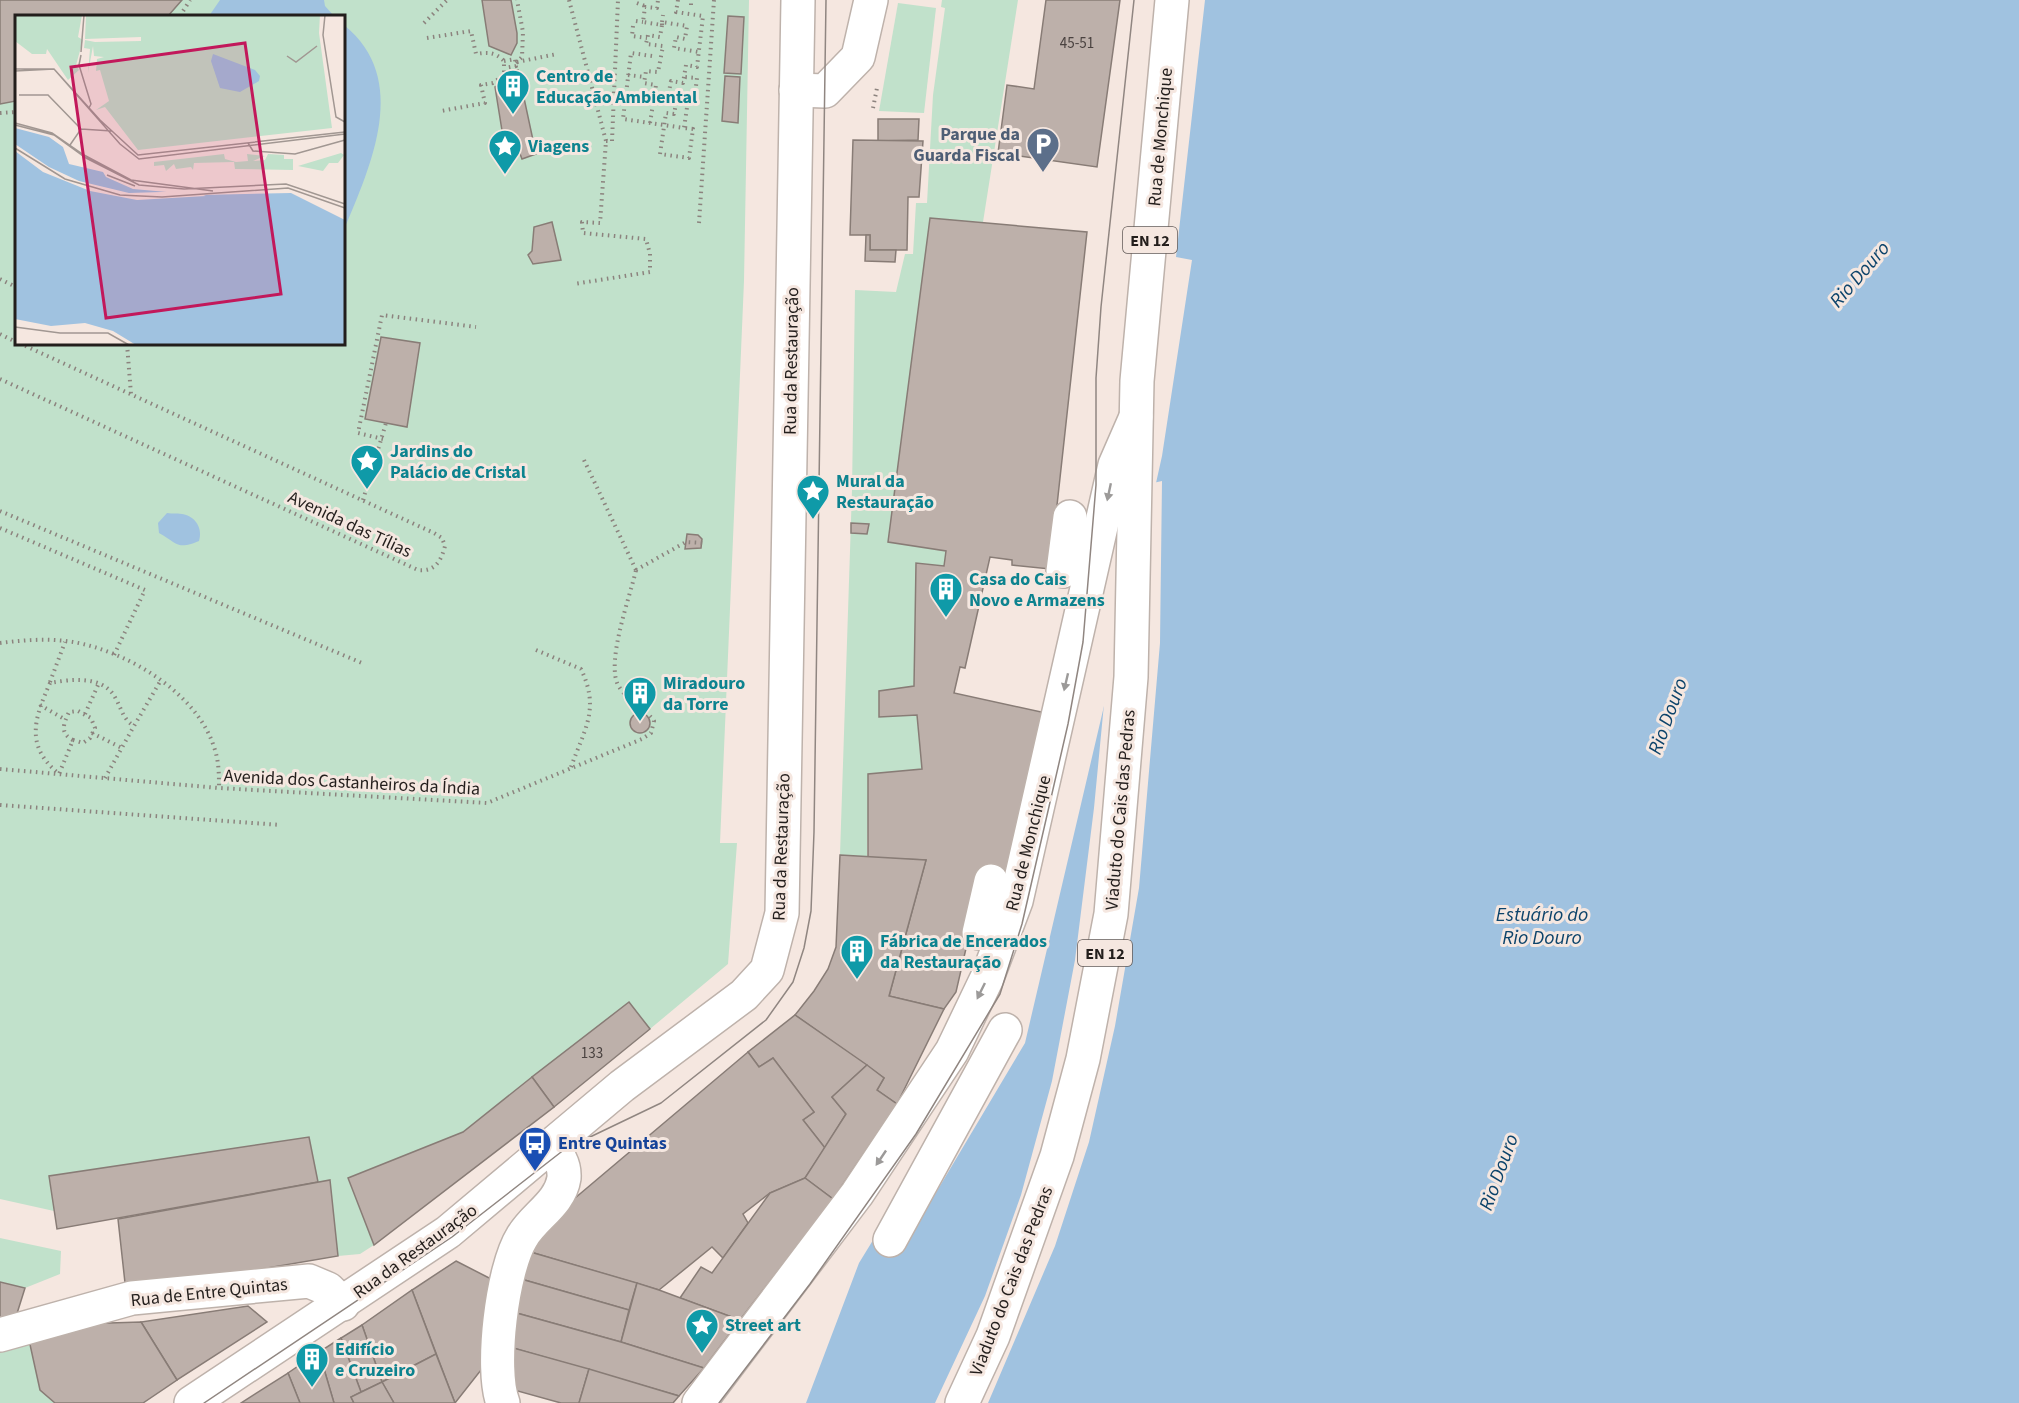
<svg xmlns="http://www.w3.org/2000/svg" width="2019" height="1403" font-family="'Source Sans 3',sans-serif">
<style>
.green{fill:#c1e1cb;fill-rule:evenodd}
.water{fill:#a0c2e0}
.pier{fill:#f5e7e0}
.building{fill:#bdb0aa;stroke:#887c76;stroke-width:1.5}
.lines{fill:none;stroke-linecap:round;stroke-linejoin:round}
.minor-casing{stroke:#beb2ab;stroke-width:36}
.major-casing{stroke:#beb2ab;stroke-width:36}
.path{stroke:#8c837e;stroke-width:4;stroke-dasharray:1.5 4.5;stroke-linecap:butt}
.minor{stroke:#fff;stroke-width:33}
.major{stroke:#fff;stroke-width:33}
.tram{stroke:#908681;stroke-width:1.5}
.oneway{fill:#9c9a99}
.labels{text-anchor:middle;stroke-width:6;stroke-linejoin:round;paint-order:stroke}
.number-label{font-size:15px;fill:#4a4240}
.shield{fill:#f5e7e0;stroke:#625a57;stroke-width:1.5}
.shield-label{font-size:16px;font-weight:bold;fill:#231e1c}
.culture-label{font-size:18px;font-weight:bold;fill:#0d838f;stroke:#f5e7e0;text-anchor:start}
.service-label{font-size:18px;font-weight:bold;fill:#4e5e75;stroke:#f5e7e0;text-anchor:end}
.street-label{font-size:18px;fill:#231e1c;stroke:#f5e7e0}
.transit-label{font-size:18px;font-weight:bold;fill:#164399;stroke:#f5e7e0;text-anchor:start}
.water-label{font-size:20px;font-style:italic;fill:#0d446b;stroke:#f5e7e0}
.inset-road{fill:none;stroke:#a19792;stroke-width:1.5}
.view{fill:#c2185b;fill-opacity:0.15;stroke:#c2185b;stroke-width:3}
.inset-edge{fill:none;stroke:#231e1c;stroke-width:3}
</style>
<rect width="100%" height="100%" fill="#f5e7e0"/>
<g class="green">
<path d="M0,0H749L744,281L720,843H737L728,964L650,1029L629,1002L463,1132L349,1179L374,1245L360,1254L338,1256L330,1181L318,1182L309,1137L50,1176L54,1211L0,1199ZM16,16H344V344H16Z"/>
<path d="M942,0H1018L983,222L930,219L888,542L946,551L944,566L916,563L914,686L879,692L880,717L917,715L922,769L869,774L867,857L840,855L852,490L855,290L896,292L905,254H913L916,203H927L933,95L945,8L941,7Z"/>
<path d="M898,3L936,8L924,113L879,111Z"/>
<path d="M0,1238L61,1251L60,1274L25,1288L0,1282Z"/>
<path d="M29,1340L40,1390L55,1403H0V1351Z"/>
</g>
<g class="water">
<path d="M220,0H324L325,6L334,16H209Z"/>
<path d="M1205,0H2019V1403H806L859,1263L878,1232L903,1248L1025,1043L1119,642L1153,514L1156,483L1162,456L1192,260L1176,257Z"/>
<path d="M344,25C411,79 371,165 344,230Z"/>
<path d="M167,513C173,514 176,513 182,514C196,516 203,529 199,541C178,550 178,544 159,533L158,523Z"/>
</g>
<path class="pier" d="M1162,481L1160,643L1139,888L1115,1026L1089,1142L1055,1246L988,1403H935L985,1296L1021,1195L1052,1081L1075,960L1094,808L1106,683L1150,513L1153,483Z"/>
<g class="building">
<path d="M0,0H182L168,16H16V101L0,104Z"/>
<path d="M482,0H511L517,33V43L511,55L489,46Z"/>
<path d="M1046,0H1120L1097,167L998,153L1007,85L1034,89Z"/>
<path d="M728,16L744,17L741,74L724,73Z"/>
<path d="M518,70L536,154L522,159L517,146L504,143L495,87L506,81L509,73Z"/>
<path d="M725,76L740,77L738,123L722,121Z"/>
<path d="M878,119H919L918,140L878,141Z"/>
<path d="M853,140L923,141L919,197H908L907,250H870V235H850Z"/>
<path d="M930,218L1087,232L1050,569L1012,565V560L990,557L965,668L960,667L954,693L1046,713L1008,885L982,879L956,992L944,1009L889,996L926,860L868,858V774L922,769L917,715L879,717V691L914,686L916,563L944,566L946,551L888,542Z"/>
<path d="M552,222L561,260L533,264L528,255L532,251L534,227Z"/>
<path d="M866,235H870V250H896L895,262L865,261Z"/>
<path d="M381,337L420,343L407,427L365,419Z"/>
<path d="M851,523L869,524L867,534L851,533Z"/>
<path d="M687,534L698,535L702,539L701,548L685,549Z"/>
<circle cx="640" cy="723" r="10"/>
<path d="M840,855L926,860L889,996L944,1009L897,1104L877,1090L884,1078L795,1015L814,991L828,969L836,947Z"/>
<path d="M629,1002L650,1029L554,1107L532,1077Z"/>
<path d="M795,1015L867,1065L832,1097L846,1114L825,1148L803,1120L814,1112L773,1058L759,1067L748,1052Z"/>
<path d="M748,1052L759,1067L773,1058L814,1112L803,1120L825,1148L805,1178L770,1193L743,1214L748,1223L723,1258L712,1247L659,1290L527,1251L568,1204Z"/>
<path d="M867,1065L884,1078L877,1090L897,1104L833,1199L805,1178L846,1114L832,1097Z"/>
<path d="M532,1077L554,1107L374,1245L348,1178L463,1132Z"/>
<path d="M309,1137L318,1182L57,1229L49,1176Z"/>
<path d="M805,1178L833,1199L740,1320L680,1298L701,1267L712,1273L770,1193Z"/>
<path d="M330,1180L338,1256L126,1292L118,1219Z"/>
<path d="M527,1251L637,1283L629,1310L521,1279Z"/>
<path d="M456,1261L495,1281L482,1338L481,1370L455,1403L412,1290Z"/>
<path d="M521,1279L629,1310L621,1342L513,1312Z"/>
<path d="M0,1282L25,1288L14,1323L0,1320Z"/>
<path d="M637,1283L659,1290L740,1320L704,1368L621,1342Z"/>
<path d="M412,1290L436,1354L382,1382L362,1325Z"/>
<path d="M248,1306L267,1322L177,1380L141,1322Z"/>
<path d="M513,1312L621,1342L704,1368L679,1396L506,1346Z"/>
<path d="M141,1322L177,1380L143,1403H55L40,1390L29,1340L77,1324Z"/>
<path d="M362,1325L382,1382L361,1392L341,1338Z"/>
<path d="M341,1338L361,1392L351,1397L354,1403H334L319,1352Z"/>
<path d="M506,1346L589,1369L579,1403H561L514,1390Z"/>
<path d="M319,1352L334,1403H300L288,1373Z"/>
<path d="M436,1354L455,1403H394L382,1382Z"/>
<path d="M589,1369L679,1396L673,1403H579Z"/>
<path d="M288,1373L300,1403H241Z"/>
<path d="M382,1382L394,1403H354L351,1397Z"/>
</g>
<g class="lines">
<defs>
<g id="minor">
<path d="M796,90L825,91L858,57L871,0"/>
<path d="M1063,571L1070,517"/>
<path d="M979,933L991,881"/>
<path d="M890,1240L1005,1030"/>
<path d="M0,1335L132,1298L309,1281L328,1289L343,1304"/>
<path d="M503,1403C490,1369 502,1269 522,1237C534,1216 560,1204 564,1178C565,1164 558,1155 550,1145"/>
<path d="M699,1403L857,1194L952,1051L987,978L1016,901L1115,465L1136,417"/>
</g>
<g id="major">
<path d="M191,1403L448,1232L622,1086L744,995L767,970L782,913L798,0"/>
<path d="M962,1403L993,1336L1057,1156L1083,1059L1111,914L1131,677L1137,381L1172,0"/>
</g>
</defs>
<use href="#minor" class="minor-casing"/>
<use href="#major" class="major-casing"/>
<g class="path">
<path d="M569,0L606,141L600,223L582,222L583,233L646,239L650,254V272L574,284"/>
<path d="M678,0L676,12L703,16L697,67L686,65L683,83L671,81L668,97L677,98L674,114L666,113L660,154L689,158L693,129L684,128"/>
<path d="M637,3L645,6"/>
<path d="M691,5V0"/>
<path d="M180,16L190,0"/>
<path d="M636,21L643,22"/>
<path d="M662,22L663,15"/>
<path d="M424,23L447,0"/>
<path d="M662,25V22L687,26L685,39L676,37L674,48L699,52"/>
<path d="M633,26L632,36L647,38"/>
<path d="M427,38L471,31L476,54C488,52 495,52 504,61V75L493,83L481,85L485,103L441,111"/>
<path d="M652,56L631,53L623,119L684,128L689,94H695L697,78L684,77"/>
<path d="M504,61L515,59L516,66L505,68"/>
<path d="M517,62L557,54"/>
<path d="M516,63L522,57L523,32L517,0"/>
<path d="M628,75L645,77"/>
<path d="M873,108L877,88"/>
<path d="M0,113L16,112"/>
<path d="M650,123L656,85L644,83L646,71L658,72L663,46L646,44L648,35L660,37L662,25L643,22L645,7L657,8L658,0"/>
<path d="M606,141H612L618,0"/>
<path d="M699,223L714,0"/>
<path d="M0,279L16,287"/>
<path d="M0,334L16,342"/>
<path d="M127,344L131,394"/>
<path d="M0,379L418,570C435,572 441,561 445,546L442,538L434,533L21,344"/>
<path d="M383,439L358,433L382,315L476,327"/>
<path d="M584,460L636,570"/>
<path d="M363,500L386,423"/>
<path d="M0,511L362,663"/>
<path d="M0,528L145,590L114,655"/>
<path d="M636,570L686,542L703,543"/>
<path d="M0,643C24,640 49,638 73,642C127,651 197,693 214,747C219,761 219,774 219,788"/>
<path d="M536,650L581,669C600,709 585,728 571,767"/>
<path d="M50,682L65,642"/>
<path d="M40,705L66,720"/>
<path d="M85,714L98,685"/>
<path d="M92,733L122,748"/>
<path d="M73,740L83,743L90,738L95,728L91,718L78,711L69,712C64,723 59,733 73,740L59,774C25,746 34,719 50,683C72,679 104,675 116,699C122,710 123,719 134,726L161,680"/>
<path d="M0,769L219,788L487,803L642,739L651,733L654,721C644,707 627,701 618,685C606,661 630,597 636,570"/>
<path d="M105,778L134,726"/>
<path d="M0,805L281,825"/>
</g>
<use href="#minor" class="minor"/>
<use href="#major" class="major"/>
<g class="tram">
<path d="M204,1403L452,1237L565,1149L661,1103L766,1020L793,982L804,948L811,911L814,832L826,0"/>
<path d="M719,1403L810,1284L916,1134L1000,994L1022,924L1068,724L1083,642L1096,485V378L1101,307L1134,0"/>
</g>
</g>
<defs><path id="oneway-solid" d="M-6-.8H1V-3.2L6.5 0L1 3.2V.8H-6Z" transform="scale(1.5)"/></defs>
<g class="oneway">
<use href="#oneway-solid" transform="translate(1109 492) rotate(102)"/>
<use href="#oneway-solid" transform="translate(1066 682) rotate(103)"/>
<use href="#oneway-solid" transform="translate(981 991) rotate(116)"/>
<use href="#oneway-solid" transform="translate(881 1158) rotate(124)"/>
</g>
<defs>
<symbol id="building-pin" viewBox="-11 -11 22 30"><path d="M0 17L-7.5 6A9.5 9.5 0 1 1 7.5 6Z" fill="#0f9aa8" stroke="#f5e7e0"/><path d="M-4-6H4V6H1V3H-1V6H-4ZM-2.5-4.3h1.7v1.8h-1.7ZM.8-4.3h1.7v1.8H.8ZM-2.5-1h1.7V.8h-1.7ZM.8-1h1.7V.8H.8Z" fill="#fff"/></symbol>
<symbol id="parking-pin" viewBox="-11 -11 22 30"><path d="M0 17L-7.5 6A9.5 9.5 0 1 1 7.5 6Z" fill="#5c6f8a" stroke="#f5e7e0"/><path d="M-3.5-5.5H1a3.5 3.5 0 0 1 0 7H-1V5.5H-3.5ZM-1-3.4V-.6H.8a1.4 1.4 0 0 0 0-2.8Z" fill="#fff"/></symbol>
<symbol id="sight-pin" viewBox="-11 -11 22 30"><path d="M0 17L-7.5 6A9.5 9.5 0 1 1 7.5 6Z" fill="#0f9aa8" stroke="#f5e7e0"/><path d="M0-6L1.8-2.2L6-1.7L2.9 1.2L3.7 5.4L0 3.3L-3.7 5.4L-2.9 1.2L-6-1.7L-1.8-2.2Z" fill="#fff"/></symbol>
<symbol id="bus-pin" viewBox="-11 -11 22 30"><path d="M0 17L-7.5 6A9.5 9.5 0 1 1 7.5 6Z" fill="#1a4fb4" stroke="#f5e7e0"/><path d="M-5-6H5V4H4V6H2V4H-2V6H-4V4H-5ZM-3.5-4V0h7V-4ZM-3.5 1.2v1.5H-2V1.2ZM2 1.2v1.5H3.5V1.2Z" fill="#fff"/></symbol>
</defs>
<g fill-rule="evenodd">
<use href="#building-pin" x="494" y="67" width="38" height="52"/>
<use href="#parking-pin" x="1024" y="125" width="38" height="52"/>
<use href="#sight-pin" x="486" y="127" width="38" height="52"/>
<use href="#sight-pin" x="348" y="442" width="38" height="52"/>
<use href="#sight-pin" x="794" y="472" width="38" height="52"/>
<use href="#building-pin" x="927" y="570" width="38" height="52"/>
<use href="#building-pin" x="621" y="674" width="38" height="52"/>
<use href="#building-pin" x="838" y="932" width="38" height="52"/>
<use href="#bus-pin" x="516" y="1124" width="38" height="52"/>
<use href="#sight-pin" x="683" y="1306" width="38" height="52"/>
<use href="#building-pin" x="293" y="1340" width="38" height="52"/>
</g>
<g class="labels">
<g class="number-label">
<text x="1077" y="48">45-51</text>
<text x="592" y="1058">133</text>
</g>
<g class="shield">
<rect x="1123" y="227" width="54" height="26" rx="4.5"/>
<rect x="1078" y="940" width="54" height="26" rx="4.5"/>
</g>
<g class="shield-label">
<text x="1150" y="246">EN 12</text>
<text x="1105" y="959">EN 12</text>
</g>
<g class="culture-label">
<text x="536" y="82">Centro de<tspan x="536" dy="21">Educação Ambiental</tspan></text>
<text x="528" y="152">Viagens</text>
<text x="390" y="457">Jardins do<tspan x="390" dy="21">Palácio de Cristal</tspan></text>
<text x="836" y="487">Mural da<tspan x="836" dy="21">Restauração</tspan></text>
<text x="969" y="585">Casa do Cais<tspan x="969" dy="21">Novo e Armazens</tspan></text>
<text x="663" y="689">Miradouro<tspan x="663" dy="21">da Torre</tspan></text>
<text x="880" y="947">Fábrica de Encerados<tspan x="880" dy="21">da Restauração</tspan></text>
<text x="725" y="1331">Street art</text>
<text x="335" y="1355">Edifício<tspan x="335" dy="21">e Cruzeiro</tspan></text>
</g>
<g class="service-label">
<text x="1020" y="140">Parque da<tspan x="1020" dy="21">Guarda Fiscal</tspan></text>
</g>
<g class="street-label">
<text transform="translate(1160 137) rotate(-85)" y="6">Rua de Monchique</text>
<text transform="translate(791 361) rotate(-89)" y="6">Rua da Restauração</text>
<text transform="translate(350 524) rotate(25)" y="6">Avenida das Tílias</text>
<text transform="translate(352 782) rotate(3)" y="6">Avenida dos Castanheiros da Índia</text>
<text transform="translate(1120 810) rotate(-85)" y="6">Viaduto do Cais das Pedras</text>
<text transform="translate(1028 843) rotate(-76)" y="6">Rua de Monchique</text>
<text transform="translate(781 847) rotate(-88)" y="6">Rua da Restauração</text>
<text transform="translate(415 1251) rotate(-36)" y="6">Rua da Restauração</text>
<text transform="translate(1011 1281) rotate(-69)" y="6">Viaduto do Cais das Pedras</text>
<text transform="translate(209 1292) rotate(-6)" y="6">Rua de Entre Quintas</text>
</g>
<g class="transit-label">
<text x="558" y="1149">Entre Quintas</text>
</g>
<g class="water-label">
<text transform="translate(1859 274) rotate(-49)" y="7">Rio Douro</text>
<text transform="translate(1667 716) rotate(-70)" y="7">Rio Douro</text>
<text x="1542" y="921">Estuário do<tspan x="1542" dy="23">Rio Douro</tspan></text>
<text transform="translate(1498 1172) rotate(-70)" y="7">Rio Douro</text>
</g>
</g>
<g transform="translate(15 15)">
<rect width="330" height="330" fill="#f5e7e0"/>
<path d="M0,0H67L63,22L68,25L61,50L64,55L53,65L32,34L31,39H17L0,26ZM71,0H305L304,18L317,113L123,135L90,92L81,95L94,86L85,55L81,56L82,44L89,42L79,41L78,31L73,58L75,34L69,33L70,25L80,27L126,26V22L70,24ZM326,138L329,140L323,148H314L308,156L283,151ZM209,139L210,144L221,147L233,146L232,139L250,141L238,146L250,145L253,139L269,140V144H278V155L220,154L219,147L179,148L178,155L176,152L161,154L159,149L151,156L149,150L139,151V147Z" fill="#c1e1cb"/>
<path d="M198,39L240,55L245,61L244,66L225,77L205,73L196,46ZM0,113L34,122L48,132L54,149L88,157L91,162L118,174L186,180L276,178L330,205V330H121L98,316L70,308L36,311L0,304Z" fill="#a0c2e0"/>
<path d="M0,129L34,152L64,166L114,178L178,176L191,181L122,185L75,176L28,157L0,136Z" fill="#f5e7e0"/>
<path class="inset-road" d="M310,0L308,20L321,102L330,107M66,37L69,0M66,40L64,50L76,89L74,93M272,41L281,47L302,31M0,54H39L85,105L123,140L330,117M0,56L39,54L105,129L124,144L330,119M4,80H33L66,114M0,108L37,118L69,140L116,165L198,176M0,110L39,120L71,143L124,170L169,174L271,169L330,189M233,128L238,136L280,139L330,125M55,130L66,114L97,116M0,133L50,164L105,180L147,182L273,173L330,193M92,160L120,171M0,312L45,318H93L114,330"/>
<path class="view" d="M230,28L266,279L91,303L56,52Z"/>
<rect width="330" height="330" class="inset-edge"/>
</g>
</svg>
